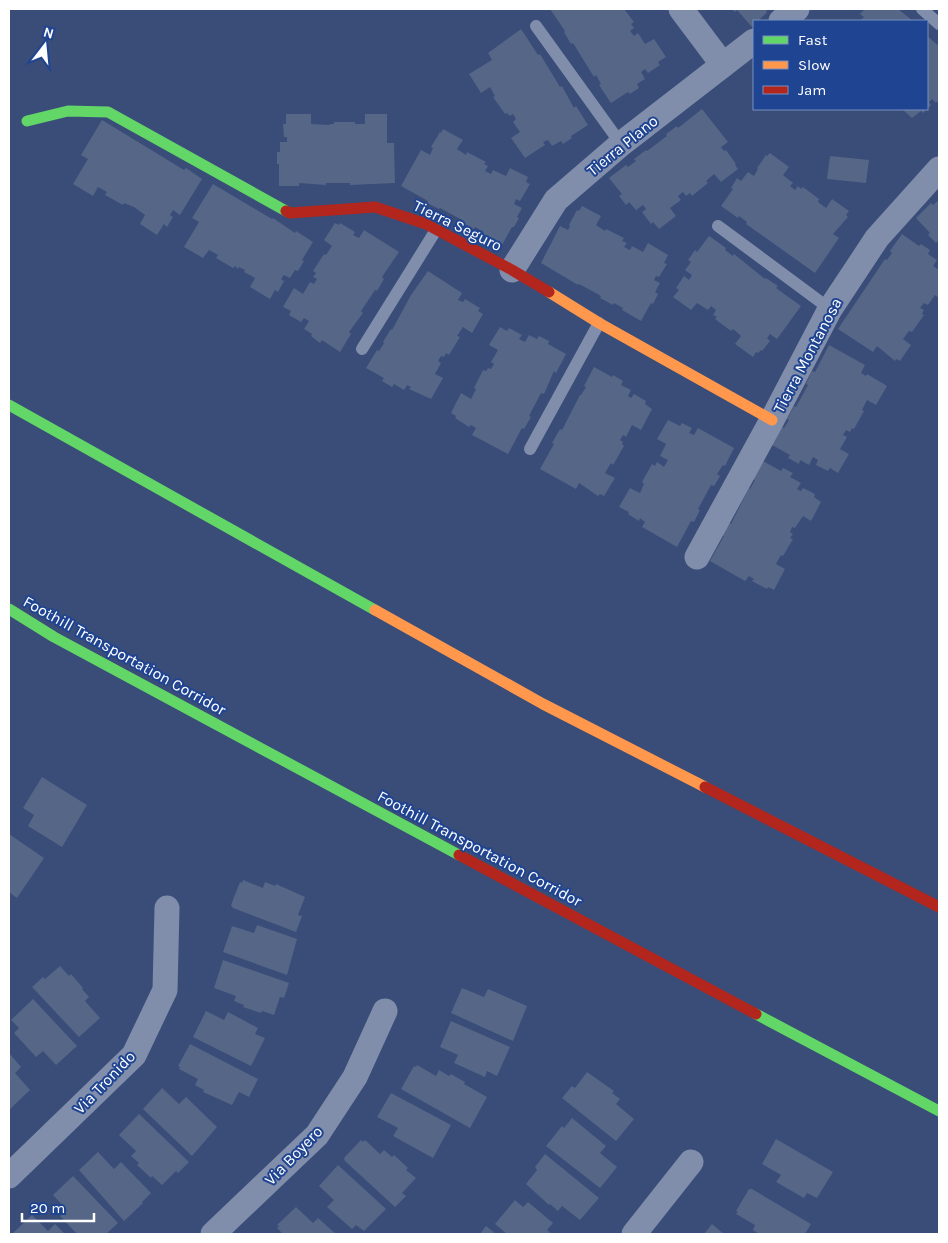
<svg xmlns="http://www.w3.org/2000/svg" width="948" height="1243" font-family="Karla,sans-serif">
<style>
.building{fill:#556687}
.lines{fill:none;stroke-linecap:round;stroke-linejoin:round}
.lane{stroke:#818eab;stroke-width:12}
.street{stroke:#818eab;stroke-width:25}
.fast{stroke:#63d668;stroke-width:11}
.slow{stroke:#ff974d;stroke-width:11}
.jam{stroke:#b3261e;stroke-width:11}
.labels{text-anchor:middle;stroke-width:4;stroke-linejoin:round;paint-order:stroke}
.street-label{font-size:16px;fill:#fff;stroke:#1f4492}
</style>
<rect width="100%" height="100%" fill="#394d78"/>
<g class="building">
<path d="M550,9H624L634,22L631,24L634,28L630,31L634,36L638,33L645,44L654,39L666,57L658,62L660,65L648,73L645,69L641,72L645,79L637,84L639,88L630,94L628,92L611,103L599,85L601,84L596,75L594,77L573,43L571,44L564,32L565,31Z"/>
<path d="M732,9H768L766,11L767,12L758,21H754V24L752,27L737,10L735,12Z"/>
<path d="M865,9H898L913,21H860L864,17L860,14Z"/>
<path d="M521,29L538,55L540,54L560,87L562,86L574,108L576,106L588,125L571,136L572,138L563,144L561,141L552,146L548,140L543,142L545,145L525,158L511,138L520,132L513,122L516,119L513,114L510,116L507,113L505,114L493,97L495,96L490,87L481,93L469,74L492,60L488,53Z"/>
<path d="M927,36L939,46V100L936,103L932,99L929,102L931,105L923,113L921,111L912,118L902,109H927Z"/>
<path d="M702,109L728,142L721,147L724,151L726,150L736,164L735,165L738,169L721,182L714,174L706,181L708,183L692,196L690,193L686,196L683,192L678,196L681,200L670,208L676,216L659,229L653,222L651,224L642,212L646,209L643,205L636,210L629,202L626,205L619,196L622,194L609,178L626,165L628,167L636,161L634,159L646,150L647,151L667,136L666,134L677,126L678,128Z"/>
<path d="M286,114H311V124L330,125V124H334V122H355V124H365V114H387V143H394L395,183L350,185V183H326V185L299,183V186H279V164H277V152H280V142H287V137H284L283,124H286Z"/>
<path d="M102,120L184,170L186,168L202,179L180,215L173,210L170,215L173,217L167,227L164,224L157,235L140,224L145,215L134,207L124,203L123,205L105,195L107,192L98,187L93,196L73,184L88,159L81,155Z"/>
<path d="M443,129L463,140L457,149L466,155L467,152L486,162L484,164L488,166L485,171L491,174L493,170L506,176L510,168L528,177L526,182L530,184L520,201L516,199L514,204L522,208L517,217L519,218L514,227H512L502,245L483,234L484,232L475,227L474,229L461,222L462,220L440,208L439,209L427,203L428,201L401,186L421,150L430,155L433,148L431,147L440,132L441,133Z"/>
<path d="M770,153L789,167L783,175L793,183L790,186L795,190L798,186L801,189L803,187L819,199L818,202L826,208L832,199L849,211L846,215L848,217L833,234L839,238L815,273L746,224L747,222L739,216L738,218L721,206L733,189L731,188L737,178L741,181L748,172L754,176L758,169L757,168L766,155L767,156Z"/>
<path d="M830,156L869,160L866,183L827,179Z"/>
<path d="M213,184L272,219L273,218L295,233L296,231L313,242L302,260L304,261L298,271L295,270L290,278L284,275L281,279L284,281L278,292L275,290L270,299L250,287L255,278L244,272L245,270L239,267L238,269L235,266L233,268L216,258L218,255L209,250L203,258L184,247L199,222L192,218Z"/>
<path d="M939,200V240L936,243L928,235L930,233L916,218L931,203L933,205Z"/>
<path d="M582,206L601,216L596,225L605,231L606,229L624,238L622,241L627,243L624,247L630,250L632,246L643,252L648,243L668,255L664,263L667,264L659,277L656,276L654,280L660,283L655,292L658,294L653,304L651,303L641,321L622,310L623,308L614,303L613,305L600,298L601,296L579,284L578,285L541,263L560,226L568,230L570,226L569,225L577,210L579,211Z"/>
<path d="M335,223L339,225L340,223L355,232L353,235L359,238L364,230L399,252L382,277L384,279L377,291L375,290L361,311L363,313L349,332L351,334L340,352L322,340L320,343L311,336L312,334L304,329L309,321L304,318L301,322L289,315L291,311L283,307L294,288L303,294L310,282L314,284L317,279L313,277L316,273L313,271L324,254L326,255L332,246L324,240Z"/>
<path d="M902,234L919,246L921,244L930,250L928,254L937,260L933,266L939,270V298L935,295L928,305L924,303L920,308L924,310L922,314L924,315L912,332L909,331L903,339L911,345L900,361L896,359L895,361L877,346L873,352L838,329L885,259L887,260L892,253L890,251Z"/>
<path d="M709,236L726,248L725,250L733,256L734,254L765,279L766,278L778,286L776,288L801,306L777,339L770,334L767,338L770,341L762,351L761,350L758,353L756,352L753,357L735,344L741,336L733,329L731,331L715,319L717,317L713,315L716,310L711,306L708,310L697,303L691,310L673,297L679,290L676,288L684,276L689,280L692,275L685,270L691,262L688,260L695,250L697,252Z"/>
<path d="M428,271L462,293L458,300L463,302L465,299L480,308L478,311L483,314L472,333L463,327L457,336L460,337L449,355L446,353L444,357L441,356L438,361L441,363L435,374L443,378L431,399L409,389L411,387L407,385L404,390L394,384L392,387L382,381L384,378L366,368L377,350L379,351L384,343L383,342L391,329L392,330L411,295Z"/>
<path d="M500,327L507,331L509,328L522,335L519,339L525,342L529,335L537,339L539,336L549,341L548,344L566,354L556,373L554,371L544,394L541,393L529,416L531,417L524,429L522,428L508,454L472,435L476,428L471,425L469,427L455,418L456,416L451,413L461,393L471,399L476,389L474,388L483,370L486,371L488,368L491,369L494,364L491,362L498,350L489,345Z"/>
<path d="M829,345L865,365L861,373L866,376L867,374L887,386L876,405L867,400L862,410L864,411L854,429L852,428L850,432L846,430L843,435L847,437L840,449L849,454L838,473L830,468L828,471L816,465L818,460L813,457L809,465L800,460L799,464L788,458L790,455L772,445L782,427L784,428L789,420L787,419L794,406L796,407L808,385L806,384L812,371L815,372Z"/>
<path d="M594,367L612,377L613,375L623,381L621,385L631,390L628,396L631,398L634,394L646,401L645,404L652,409L641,430L632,425L626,437L623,435L620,440L623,442L622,444L624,446L613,465L611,463L605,473L615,478L604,496L600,494L598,496L579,483L576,489L540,469L554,444L552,443L560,429L562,430L580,395H581L586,387L584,386Z"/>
<path d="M668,420L680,426L682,423L692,428L689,433L694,435L698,428L734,448L725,466L723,465L717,474L720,476L714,486L711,485L698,509L700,510L694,522L691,521L677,547L642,527L645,522L640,518L639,521L628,514L629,512L619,507L630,488L640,493L644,484L642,482L652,464L655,466L657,462L664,467L668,460L660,456L666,444L657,439Z"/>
<path d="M763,461L781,471L783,468L793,473L790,477L801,483L797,489L801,491L803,488L815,494L814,497L821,502L811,521L803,516L795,528L792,527L790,532L793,534L790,538L793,539L783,556L781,555L776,564L785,569L774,590L768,587L767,589L752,581L754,579L749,576L745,581L710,561L724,536L722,535L729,523L731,524L749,488L750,489L755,480L753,479Z"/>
<path d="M42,777L87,805L62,847L28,826L34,815L23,808Z"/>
<path d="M9,834L44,858L17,898L9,892Z"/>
<path d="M243,880L263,888L265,882L275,886L276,884L305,897L298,915L302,916L296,932L233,908L231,905L240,882L242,883Z"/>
<path d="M257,925L297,939L287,975L223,952L232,926L254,933Z"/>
<path d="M223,960L289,983L284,998L280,997L274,1015L262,1011L261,1013L243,1007L244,1005L234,1001L236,996L214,988Z"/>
<path d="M60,966L69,976L71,974L83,988L82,989L89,997L85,1001L100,1018L79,1037L32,987L43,977L45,979Z"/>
<path d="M462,988L484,997L488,989L527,1006L513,1041L451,1013Z"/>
<path d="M33,999L77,1046L56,1065L43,1051L36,1057L14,1033L19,1028L11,1020Z"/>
<path d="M206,1011L224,1020L228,1012L258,1028L255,1034L265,1038L251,1066L193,1037Z"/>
<path d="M451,1021L510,1047L497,1076L487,1071L485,1077L454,1063L458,1055L440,1047Z"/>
<path d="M190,1044L258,1079L249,1097L239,1092L232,1105L203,1092L204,1090L195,1085L198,1079L179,1069L180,1067L178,1066Z"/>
<path d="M9,1053L21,1067L15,1073L30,1090L10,1109L9,1107Z"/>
<path d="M417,1065L436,1076L439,1070L449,1076L451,1074L465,1082L464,1084L487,1097L470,1128L401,1089L414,1066L416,1067Z"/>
<path d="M587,1072L614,1091L612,1093L620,1099L616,1104L634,1119L616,1141L562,1098L572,1086L575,1088Z"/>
<path d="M162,1088L179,1104L186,1097L217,1127L192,1156L143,1109Z"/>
<path d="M391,1093L451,1125L433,1158L393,1136L398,1128L377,1117Z"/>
<path d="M139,1114L189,1162L178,1173L176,1171L162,1185L152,1176L151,1178L137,1165L139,1163L131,1156L136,1151L119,1135Z"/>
<path d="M572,1118L606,1146L600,1153L617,1167L600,1188L546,1146L562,1126L564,1128Z"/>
<path d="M776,1139L833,1172L817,1198L807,1193L804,1198L776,1182L781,1175L762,1164Z"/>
<path d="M361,1140L363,1142L365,1140L380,1154L384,1150L392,1157L394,1155L408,1168L406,1170L416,1178L402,1193L406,1196L395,1207L345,1161L344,1158Z"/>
<path d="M98,1152L114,1169L121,1162L151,1193L142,1202L143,1203L124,1221L79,1170Z"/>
<path d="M545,1154L599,1198L580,1220L562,1206L558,1211L550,1204L549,1205L526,1184L537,1170L535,1167Z"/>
<path d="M338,1165L386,1209L364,1231L356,1225L352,1229L327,1207L334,1200L319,1186Z"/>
<path d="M73,1176L118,1223L106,1234H77L60,1216L67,1210L53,1195Z"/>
<path d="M749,1189H752L811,1224L805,1234H759L753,1230L755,1225L736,1214L738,1212L736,1211Z"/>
<path d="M515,1200L523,1207L528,1202L553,1223L547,1230L552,1234H507L495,1224Z"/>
<path d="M296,1207L313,1223L318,1218L336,1234H283L277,1228L279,1226L277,1225Z"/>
<path d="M32,1215L48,1231L55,1224L65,1234H12Z"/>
<path d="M712,1224L724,1234H704Z"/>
<path d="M486,1226L496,1234H480Z"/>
</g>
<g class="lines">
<g class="lane">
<path d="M922,9L939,24"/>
<path d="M536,26L621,144"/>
<path d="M718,226L830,309"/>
<path d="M362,349L436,230"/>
<path d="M530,449L599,323"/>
</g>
<g class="street">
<path d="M681,9L723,65"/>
<path d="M781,21L797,9"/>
<path d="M512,270L556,200L621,144L754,41"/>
<path d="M697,557L772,420L830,309L877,238L939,169"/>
<path d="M9,1176L134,1055L165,990L167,908"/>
<path d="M213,1234L317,1135L355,1077L385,1011"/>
<path d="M634,1234L691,1162"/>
</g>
<g class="fast">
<path d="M27,121L68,111L108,112L286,211"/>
<path d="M9,405L375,610"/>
<path d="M9,609L54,637L459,855"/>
<path d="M756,1014L939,1111"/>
</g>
<g class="slow">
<path d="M549,292L599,323L772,420"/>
<path d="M375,610L543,704L705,787"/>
</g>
<g class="jam">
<path d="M286,211L290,213L375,207L426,224L512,270L549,292"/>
<path d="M705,787L939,907"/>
<path d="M459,855L756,1014"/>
</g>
</g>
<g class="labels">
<g class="street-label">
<text transform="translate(622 145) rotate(-39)" y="6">Tierra Plano</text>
<text transform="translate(458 225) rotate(26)" y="6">Tierra Seguro</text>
<text transform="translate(807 355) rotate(-62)" y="6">Tierra Montanosa</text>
<text transform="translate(125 655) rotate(29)" y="6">Foothill Transportation Corridor</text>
<text transform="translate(480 848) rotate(28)" y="6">Foothill Transportation Corridor</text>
<text transform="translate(104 1082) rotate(-46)" y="6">Via Tronido</text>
<text transform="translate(293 1155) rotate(-46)" y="6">Via Boyero</text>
</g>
</g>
<rect width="948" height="1243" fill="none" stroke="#ffffff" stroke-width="20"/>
<rect x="753" y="20" width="175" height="90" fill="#1f4492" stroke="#798fbe"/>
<rect x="763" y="36" width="25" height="8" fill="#63d668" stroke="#798fbe"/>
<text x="798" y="45" font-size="15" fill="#ffffff">Fast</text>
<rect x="763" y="61" width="25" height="8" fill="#ff974d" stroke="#798fbe"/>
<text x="798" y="70" font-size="15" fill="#ffffff">Slow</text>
<rect x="763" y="86" width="25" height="8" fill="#b3261e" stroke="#798fbe"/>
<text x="798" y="95" font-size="15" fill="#ffffff">Jam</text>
<g transform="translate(45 45) rotate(16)" stroke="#1f4492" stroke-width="4" paint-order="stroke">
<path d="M0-4L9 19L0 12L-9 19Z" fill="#ffffff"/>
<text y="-8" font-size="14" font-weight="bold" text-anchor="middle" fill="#ffffff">N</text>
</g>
<path d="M22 1213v8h72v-8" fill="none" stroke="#ffffff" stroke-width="2.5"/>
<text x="30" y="1213" font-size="15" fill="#ffffff" stroke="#1f4492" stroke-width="4" paint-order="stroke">20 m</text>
</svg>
